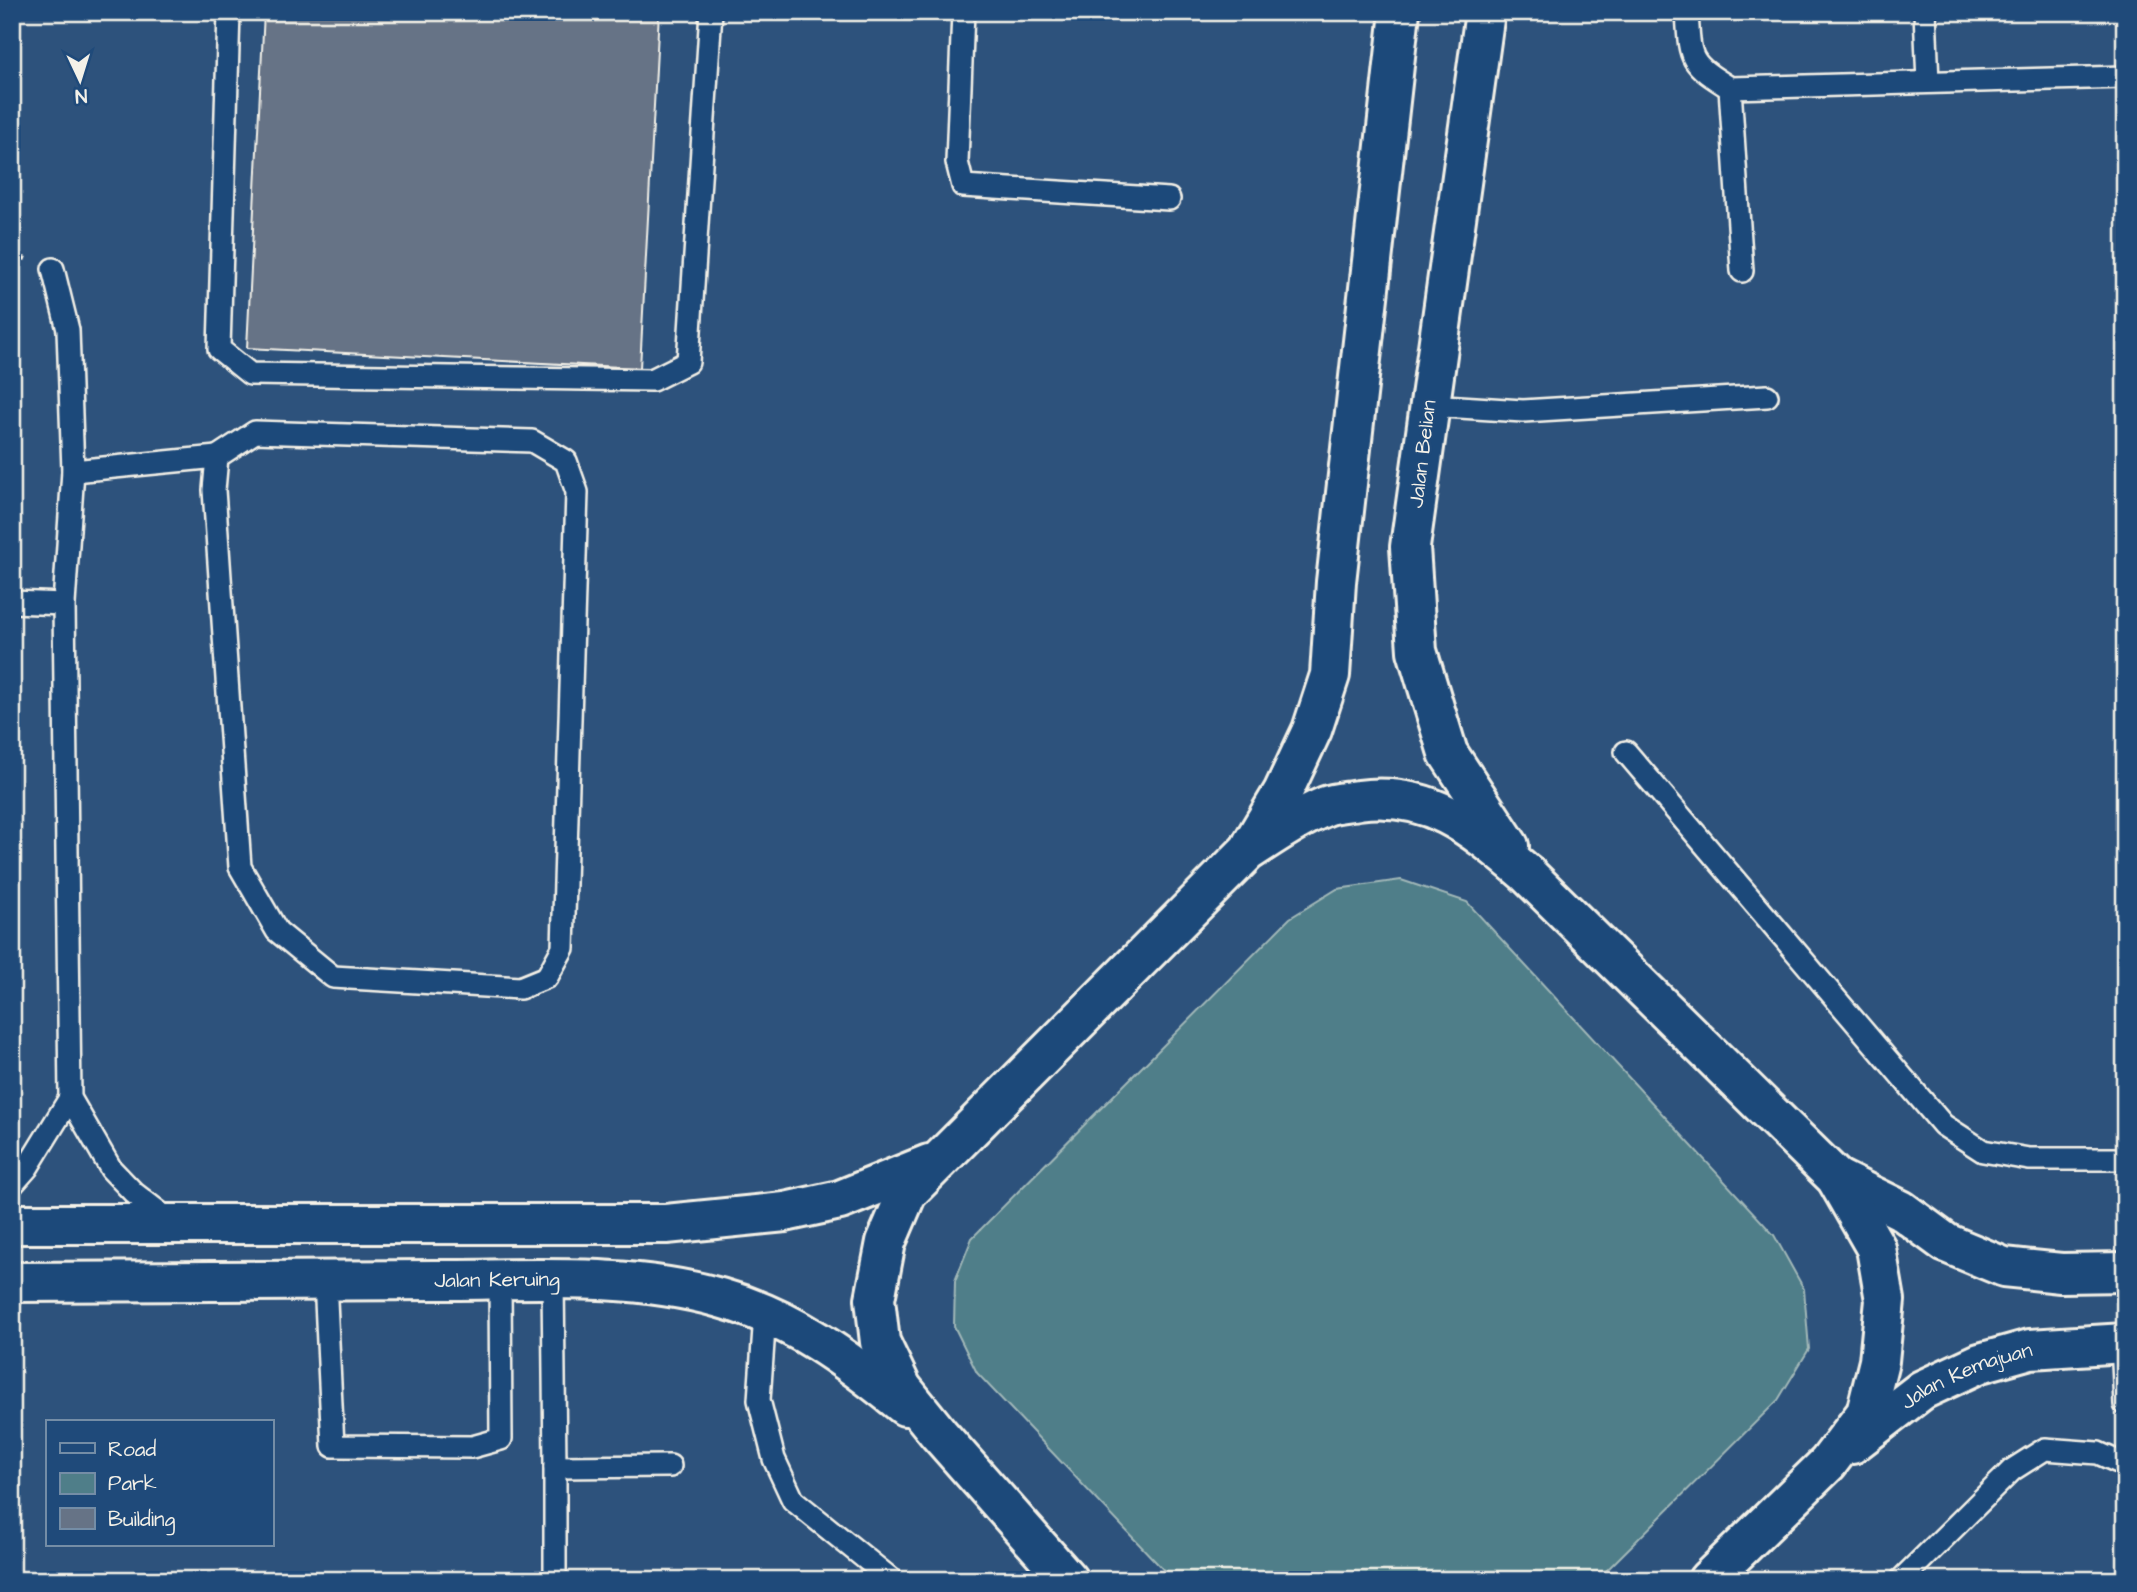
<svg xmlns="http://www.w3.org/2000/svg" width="2137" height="1592" font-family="'Architects Daughter',sans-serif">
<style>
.green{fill:#4f7e89;stroke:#a2b8b8;stroke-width:2}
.building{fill:#667386;stroke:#f4f1e8;stroke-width:2}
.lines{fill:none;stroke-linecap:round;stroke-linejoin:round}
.lane-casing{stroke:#f4f1e8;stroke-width:26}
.secondary-casing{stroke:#f4f1e8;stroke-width:44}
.path{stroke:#f4f1e8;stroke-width:4.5;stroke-dasharray:7 5;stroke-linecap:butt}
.lane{stroke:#1f4a7a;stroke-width:21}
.secondary{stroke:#1f4a7a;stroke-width:38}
.labels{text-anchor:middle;stroke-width:5;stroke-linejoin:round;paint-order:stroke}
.street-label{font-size:21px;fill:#f4f1e8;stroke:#1f4a7a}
</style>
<rect width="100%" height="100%" fill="#2d527c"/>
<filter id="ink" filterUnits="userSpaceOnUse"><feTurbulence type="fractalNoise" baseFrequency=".0143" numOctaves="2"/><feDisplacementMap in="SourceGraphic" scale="14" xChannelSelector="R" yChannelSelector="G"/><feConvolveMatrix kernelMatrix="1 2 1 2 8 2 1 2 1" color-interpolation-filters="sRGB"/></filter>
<g filter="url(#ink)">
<path class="green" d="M1401,880L1467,902L1774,1235L1804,1289L1809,1349L1778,1400L1597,1580H1173L977,1373L954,1326L955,1281L972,1238L1290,918L1337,889Z"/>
<path class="building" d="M264,12H659L640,368L247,348Z"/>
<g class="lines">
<defs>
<g id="lane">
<path d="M229,12L219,349L250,374L652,380L688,362L711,12"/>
<path d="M963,12L957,162L963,186L1169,199"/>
<path d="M1687,12C1690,60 1688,62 1730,88L2125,77"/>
<path d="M1925,12L1928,82"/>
<path d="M1730,88L1742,271"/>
<path d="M53,269L68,330L73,471L64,604L70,1098L111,1169L134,1193L173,1223"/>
<path d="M1428,405L1523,411L1767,396"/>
<path d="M255,432L532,441L566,461L577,492L563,948L547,977L520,988L333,977L277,931L240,867L214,490L217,457Z"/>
<path d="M73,471L217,457"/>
<path d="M12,602L64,604"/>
<path d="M1626,752L1943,1125L1983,1151L2029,1159H2125"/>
<path d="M12,1185L27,1168L70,1098"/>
<path d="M325,1280L333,1446L472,1447L501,1439L500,1280"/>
<path d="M553,1280L555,1467L670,1466"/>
<path d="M765,1314L759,1400L774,1459L793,1500L892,1580"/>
<path d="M2122,1343L2125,1404"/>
<path d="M555,1577V1467"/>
<path d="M1901,1580L2012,1470L2045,1449L2098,1453L2125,1465"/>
</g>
<g id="secondary">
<path d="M1485,12L1410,547L1417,651L1448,753L1509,846"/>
<path d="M1252,844L1283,792L1312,730L1330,675L1336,582L1400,12"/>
<path d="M1836,1178L1901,1210L1946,1243L2004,1267L2061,1273L2125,1272"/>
<path d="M12,1224H666L785,1212L840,1200L929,1164"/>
<path id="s1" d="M12,1282C153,1281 294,1281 436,1280C530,1280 628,1272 720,1298C793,1318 847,1359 905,1406"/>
<path id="s2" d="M1852,1444L1922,1390L1980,1363L2030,1349L2125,1343"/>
<path d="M1068,1580L939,1434L902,1388L880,1342L875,1299L886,1242L907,1193L1247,852C1273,835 1298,818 1326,806C1336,802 1348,802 1358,800C1430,790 1474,829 1525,872L1836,1178L1876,1248L1885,1300L1879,1361L1866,1413L1828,1463L1708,1580"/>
</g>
</defs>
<use href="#lane" class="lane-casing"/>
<use href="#secondary" class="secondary-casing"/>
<path class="path" d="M12,254L26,259"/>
<use href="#lane" class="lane"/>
<use href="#secondary" class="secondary"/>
</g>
</g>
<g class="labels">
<g class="street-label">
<text transform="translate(1422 454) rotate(-83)" y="7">Jalan Belian</text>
<text dy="7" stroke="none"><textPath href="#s1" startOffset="485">Jalan Keruing</textPath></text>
<text dy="7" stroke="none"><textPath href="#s2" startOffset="135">Jalan Kemajuan</textPath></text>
</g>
</g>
<rect width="2137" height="1592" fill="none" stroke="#1f4a7a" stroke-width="42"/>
<rect x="21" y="21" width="2095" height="1550" fill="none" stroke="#f4f1e8" stroke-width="2.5" filter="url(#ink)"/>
<rect x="46" y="1420" width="228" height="126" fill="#1f4a7a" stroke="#748da6" stroke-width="2"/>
<rect x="60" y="1443" width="35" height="10" fill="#1f4a7a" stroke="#748da6" stroke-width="2"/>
<text x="108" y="1456" font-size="21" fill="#f4f1e8">Road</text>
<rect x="60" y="1473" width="35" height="21" fill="#4f7e89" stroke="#748da6" stroke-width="2"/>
<text x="108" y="1490" font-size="21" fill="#f4f1e8">Park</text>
<rect x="60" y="1508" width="35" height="21" fill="#667386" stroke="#748da6" stroke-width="2"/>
<text x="108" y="1526" font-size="21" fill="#f4f1e8">Building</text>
<g transform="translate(80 80) rotate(176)" stroke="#1f4a7a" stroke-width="5" paint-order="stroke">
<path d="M0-5L12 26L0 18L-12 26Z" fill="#f4f1e8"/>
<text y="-10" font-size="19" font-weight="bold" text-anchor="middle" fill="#f4f1e8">N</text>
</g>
</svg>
